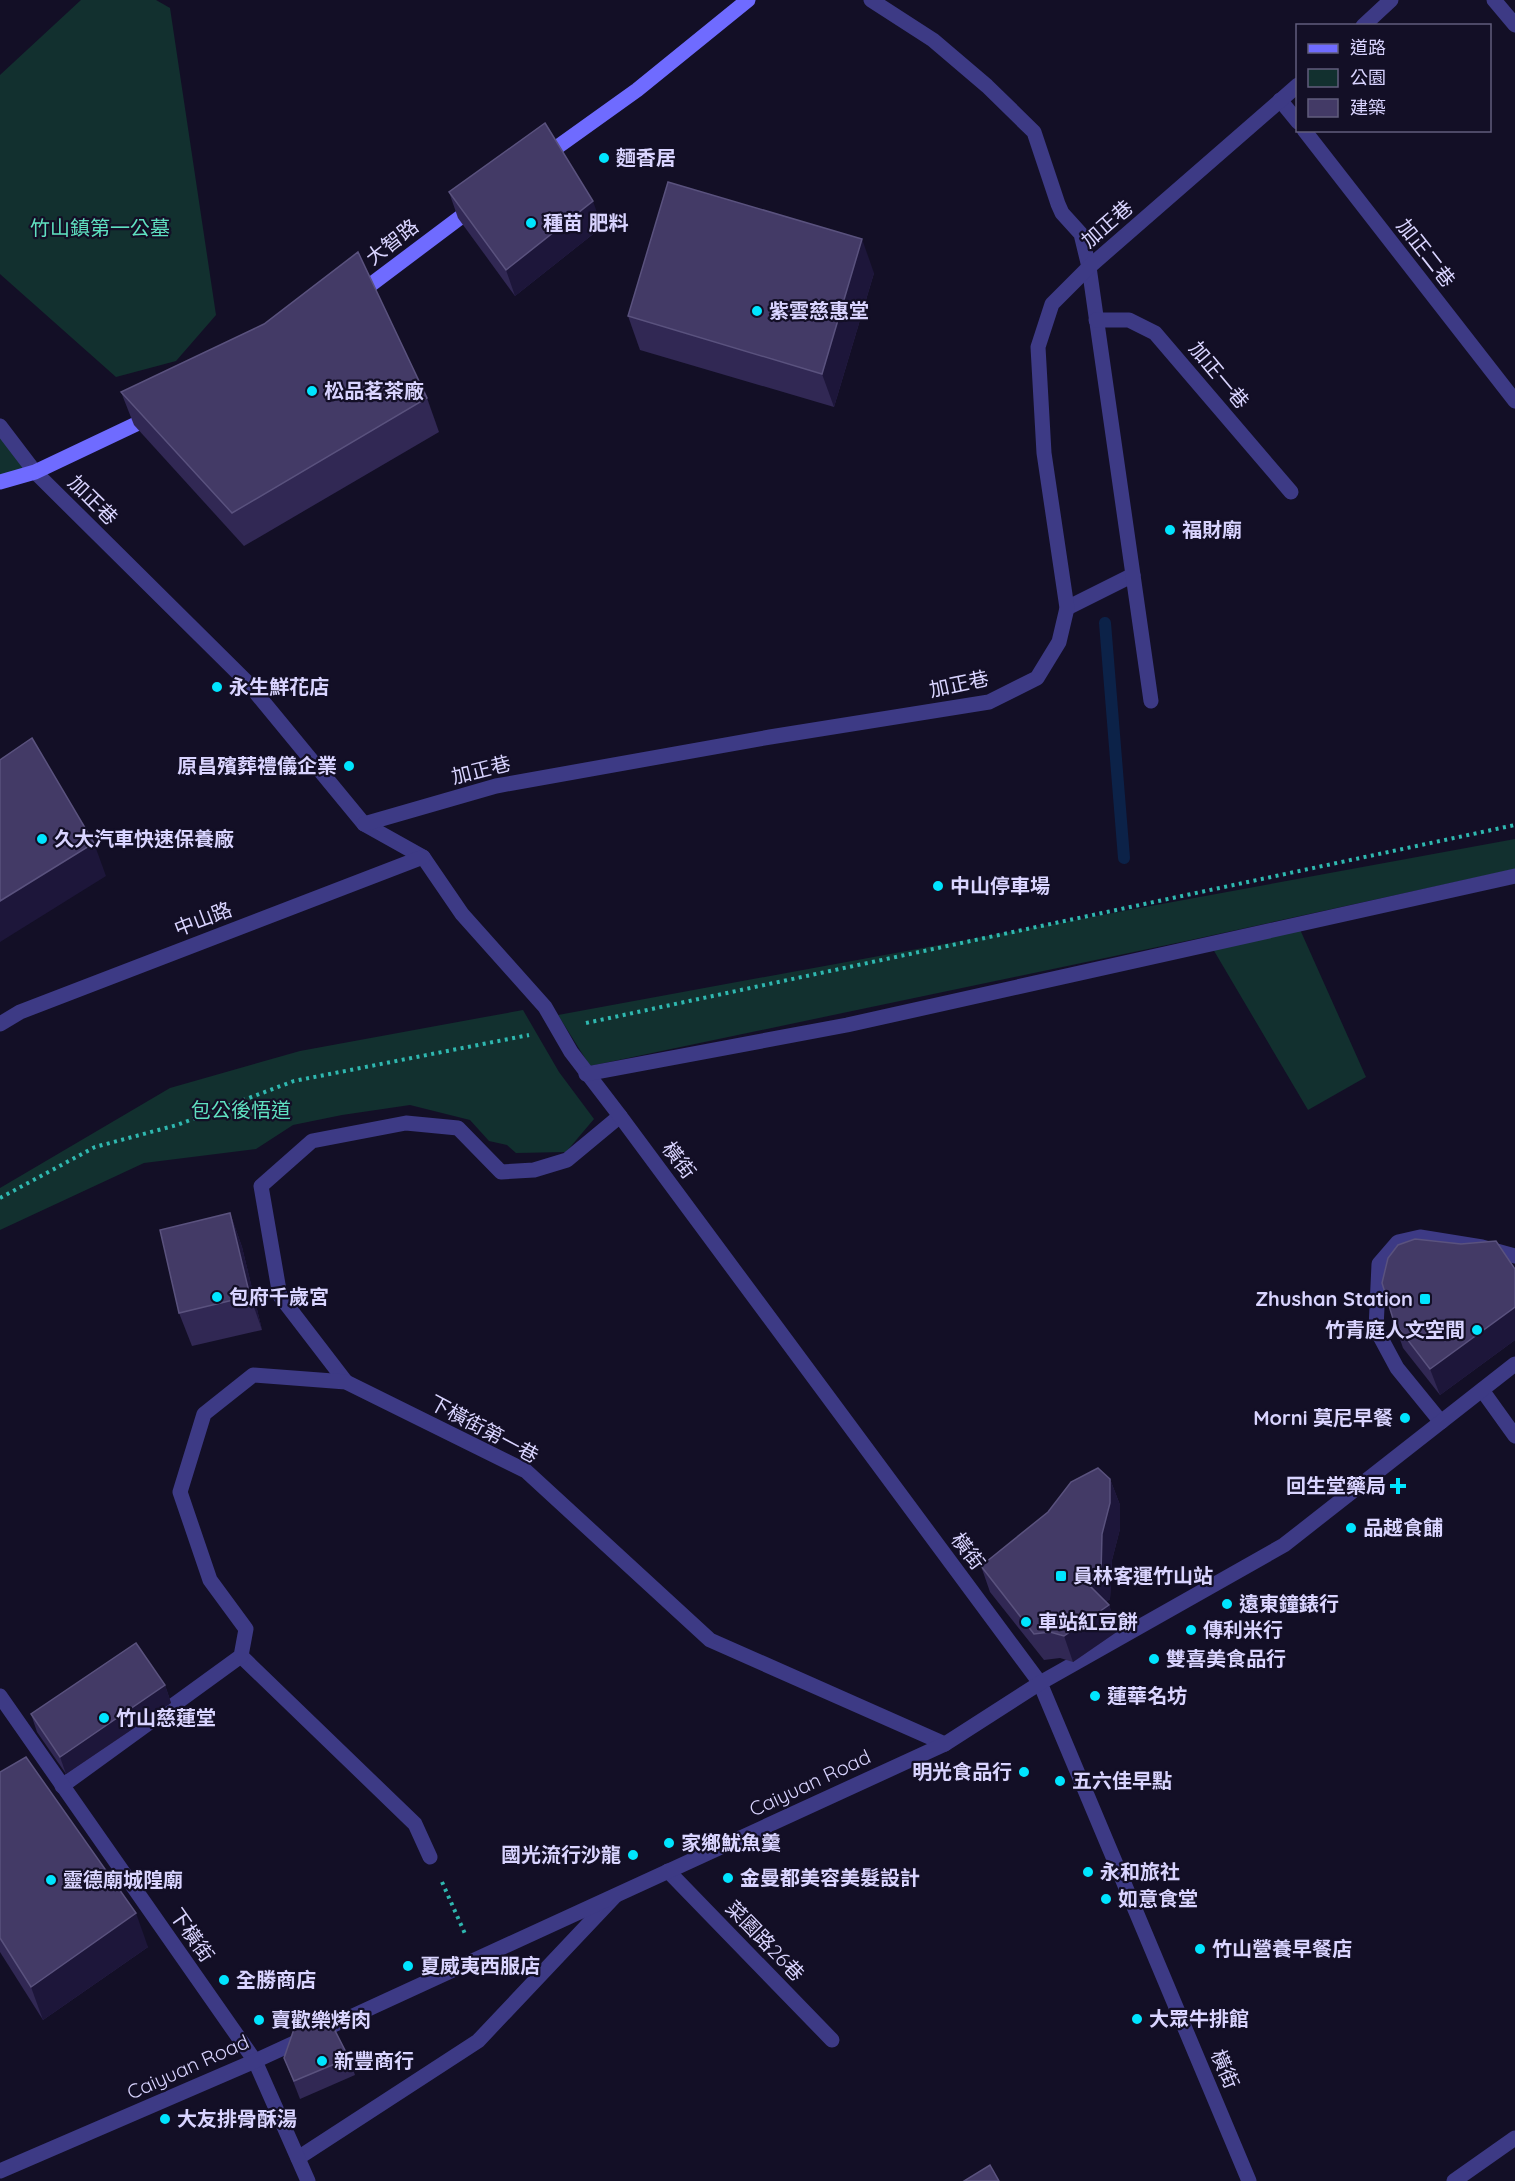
<svg xmlns="http://www.w3.org/2000/svg" width="1515" height="2181" font-family="Quicksand,'Noto Sans TC',sans-serif">
<style>
.green{fill:#12302f}
.lines{fill:none;stroke-linecap:round;stroke-linejoin:round}
.stream{stroke:#0c2248;stroke-width:12}
.path{stroke:#2fb8b0;stroke-width:4;stroke-dasharray:3 4.5;stroke-linecap:butt}
.lane{stroke:#3d3a85;stroke-width:15}
.street{stroke:#3d3a85;stroke-width:15}
.secondary{stroke:#6f6bff;stroke-width:15}
.wall{fill:#312854}
.shaded-wall{fill:#1d163a}
.building{fill:#433a66;stroke:#5a527e;stroke-width:1.5}
.poi-dot{fill:#00e5ff;stroke:#130f26;stroke-width:2}
.labels{text-anchor:middle;stroke-width:4.5;stroke-linejoin:round;paint-order:stroke}
.poi-label{font-size:20px;font-weight:bold;fill:#d9d4ff;stroke:#130f26;text-anchor:start}
.street-label{font-size:20px;fill:#d9d4ff;stroke:#130f26}
.park-label{font-size:20px;fill:#5fe0c0;stroke:#130f26}
</style>
<rect width="100%" height="100%" fill="#130f26"/>
<g class="green">
<path d="M81,0H156L170,8L216,315L176,361L116,377L0,274V75Z"/>
<path d="M0,426L35,472L0,482Z"/>
<path d="M1515,839V869L1186,941L590,1066L558,1015Z"/>
<path d="M1298,925L1366,1077L1308,1110L1210,944Z"/>
<path d="M523,1010L559,1072L594,1119L566,1152L516,1153L507,1145L489,1141L470,1120L410,1105L342,1115L293,1125L256,1149L144,1163L0,1230V1188L170,1088L300,1051Z"/>
</g>
<g class="lines">
<path class="stream" d="M1105,623L1124,858"/>
<g class="path">
<path d="M586,1023L1515,825"/>
<path d="M0,1198L95,1147L177,1125L294,1081L529,1035"/>
<path d="M442,1882L466,1936"/>
</g>
<g class="lane">
<path d="M0,426L35,472"/>
<path d="M1067,608L1133,575"/>
<path d="M346,1382L280,1296L261,1186L312,1141L406,1123L458,1128L501,1172L534,1170L567,1160L620,1116"/>
<path d="M1441,1422L1397,1368L1376,1329L1379,1264L1398,1242L1420,1237L1482,1247L1515,1256"/>
<path d="M241,1656L415,1824L430,1857"/>
<path d="M62,1786L241,1656L246,1629L210,1580L180,1492L204,1414L253,1375L346,1382L526,1471L710,1640L945,1744"/>
<path d="M668,1871L832,2040"/>
<path d="M298,2158L478,2041L615,1896"/>
</g>
<g class="street">
<path d="M871,0L933,40L987,86L1034,132L1058,204L1062,213L1081,234L1089,267L1151,701"/>
<path d="M1494,0L1515,25"/>
<path d="M1363,26L1391,0"/>
<path d="M1280,100L1298,122"/>
<path d="M1304,130L1515,401"/>
<path d="M1096,320H1129L1155,333L1291,492"/>
<path d="M35,472L247,682L364,824L423,857L462,914L545,1007L571,1052L620,1116L1040,1683L1249,2181"/>
<path d="M364,824L496,786L770,737L989,702L1037,678L1059,642L1067,608L1044,453L1038,347L1052,304L1089,267L1298,85"/>
<path d="M0,1024L20,1012L423,857"/>
<path d="M586,1074L847,1025L1515,876"/>
<path d="M1482,1390L1515,1436"/>
<path d="M0,1696L255,2061L308,2181"/>
<path d="M0,2171L255,2061L945,1744L1040,1683L1284,1545L1515,1364"/>
<path d="M1454,2181L1515,2138"/>
</g>
<g class="secondary">
<path d="M542,158L637,90L748,0"/>
<path d="M357,295L474,207"/>
<path d="M0,482L35,472L151,417"/>
</g>
</g>
<g class="wall">
<path d="M449,192L602,227L515,296L458,218Z"/>
<path d="M874,273L834,407L640,350L628,316Z"/>
<path d="M121,392L427,398L439,432L244,546L134,425Z"/>
<path d="M230,1213L242,1247L262,1330L192,1346L179,1313Z"/>
<path d="M1515,1269V1340L1440,1395L1403,1348L1394,1322Z"/>
<path d="M1110,1479L1120,1505V1529L1112,1560L1110,1599L1106,1602L1109,1605L1118,1631L1073,1662L1060,1658L1044,1660L990,1592L981,1566L1048,1512Z"/>
<path d="M165,1685L171,1703L66,1774L37,1732L31,1714Z"/>
<path d="M0,1772L148,1947L43,2020L0,1952Z"/>
<path d="M284,2058H349L355,2075L300,2099Z"/>
</g>
<g class="shaded-wall">
<path d="M593,201L602,227L515,296L506,270Z"/>
<path d="M862,239L874,273L834,407L822,374Z"/>
<path d="M94,843L106,876L0,942V901Z"/>
<path d="M230,1213L242,1247L262,1330L250,1296Z"/>
<path d="M1515,1307V1340L1440,1395L1430,1369Z"/>
<path d="M1110,1479L1120,1505V1529L1112,1560L1110,1599L1097,1609L1087,1583L1102,1534Z"/>
<path d="M1109,1605L1118,1631L1073,1662L1064,1636Z"/>
<path d="M165,1685L171,1703L66,1774L60,1757Z"/>
<path d="M136,1913L148,1947L43,2020L31,1987Z"/>
</g>
<g class="building">
<path d="M545,123L593,201L506,270L449,192Z"/>
<path d="M668,182L862,239L822,374L628,316Z"/>
<path d="M358,252L427,398L232,513L121,392L264,324Z"/>
<path d="M32,738L94,843L0,901V760Z"/>
<path d="M230,1213L250,1296L179,1313L160,1230Z"/>
<path d="M1415,1239L1461,1244L1496,1241L1515,1269V1307L1430,1369L1394,1322L1382,1283L1388,1258L1398,1245Z"/>
<path d="M1098,1468L1110,1479V1503L1102,1534L1101,1573L1087,1583L1109,1605L1064,1636L1050,1632L1034,1634L981,1566L1048,1512L1071,1482Z"/>
<path d="M136,1643L165,1685L60,1757L31,1714Z"/>
<path d="M26,1757L136,1913L31,1987L0,1938V1772Z"/>
<path d="M327,2015L349,2058L294,2081L284,2058L294,2029Z"/>
<path d="M990,2165L999,2181H964Z"/>
</g>
<g class="poi-dot">
<circle cx="604" cy="158" r="6"/>
<circle cx="531" cy="223" r="6"/>
<circle cx="757" cy="311" r="6"/>
<circle cx="312" cy="391" r="6"/>
<circle cx="1170" cy="530" r="6"/>
<circle cx="217" cy="687" r="6"/>
<circle cx="349" cy="766" r="6"/>
<circle cx="42" cy="839" r="6"/>
<circle cx="938" cy="886" r="6"/>
<circle cx="217" cy="1297" r="6"/>
<rect x="1419" y="1293" width="12" height="12" rx="3"/>
<circle cx="1477" cy="1330" r="6"/>
<circle cx="1405" cy="1418" r="6"/>
<path d="M1395 1477h6v6h6v6h-6v6h-6v-6h-6v-6h6z"/>
<circle cx="1351" cy="1528" r="6"/>
<rect x="1055" y="1570" width="12" height="12" rx="3"/>
<circle cx="1227" cy="1604" r="6"/>
<circle cx="1026" cy="1622" r="6"/>
<circle cx="1191" cy="1630" r="6"/>
<circle cx="1154" cy="1659" r="6"/>
<circle cx="1095" cy="1696" r="6"/>
<circle cx="104" cy="1718" r="6"/>
<circle cx="1024" cy="1772" r="6"/>
<circle cx="1060" cy="1781" r="6"/>
<circle cx="669" cy="1843" r="6"/>
<circle cx="633" cy="1855" r="6"/>
<circle cx="1088" cy="1872" r="6"/>
<circle cx="728" cy="1878" r="6"/>
<circle cx="51" cy="1880" r="6"/>
<circle cx="1106" cy="1899" r="6"/>
<circle cx="1200" cy="1949" r="6"/>
<circle cx="408" cy="1966" r="6"/>
<circle cx="224" cy="1980" r="6"/>
<circle cx="1137" cy="2019" r="6"/>
<circle cx="259" cy="2020" r="6"/>
<circle cx="322" cy="2061" r="6"/>
<circle cx="165" cy="2119" r="6"/>
</g>
<g class="labels">
<g class="poi-label">
<text x="616" y="165">麵香居</text>
<text x="543" y="230">種苗 肥料</text>
<text x="769" y="318">紫雲慈惠堂</text>
<text x="324" y="398">松品茗茶廠</text>
<text x="1182" y="537">福財廟</text>
<text x="229" y="694">永生鮮花店</text>
<text x="337" y="773" text-anchor="end">原昌殯葬禮儀企業</text>
<text x="54" y="846">久大汽車快速保養廠</text>
<text x="950" y="893">中山停車場</text>
<text x="229" y="1304">包府千歲宮</text>
<text x="1413" y="1306" text-anchor="end">Zhushan Station</text>
<text x="1465" y="1337" text-anchor="end">竹青庭人文空間</text>
<text x="1393" y="1425" text-anchor="end">Morni 莫尼早餐</text>
<text x="1386" y="1493" text-anchor="end">回生堂藥局</text>
<text x="1363" y="1535">品越食餔</text>
<text x="1073" y="1583">員林客運竹山站</text>
<text x="1239" y="1611">遠東鐘錶行</text>
<text x="1038" y="1629">車站紅豆餅</text>
<text x="1203" y="1637">傳利米行</text>
<text x="1166" y="1666">雙喜美食品行</text>
<text x="1107" y="1703">蓮華名坊</text>
<text x="116" y="1725">竹山慈蓮堂</text>
<text x="1012" y="1779" text-anchor="end">明光食品行</text>
<text x="1072" y="1788">五六佳早點</text>
<text x="681" y="1850">家鄉魷魚羹</text>
<text x="621" y="1862" text-anchor="end">國光流行沙龍</text>
<text x="1100" y="1879">永和旅社</text>
<text x="740" y="1885">金曼都美容美髮設計</text>
<text x="63" y="1887">靈德廟城隍廟</text>
<text x="1118" y="1906">如意食堂</text>
<text x="1212" y="1956">竹山營養早餐店</text>
<text x="420" y="1973">夏威夷西服店</text>
<text x="236" y="1987">全勝商店</text>
<text x="1149" y="2026">大眾牛排館</text>
<text x="271" y="2027">賣歡樂烤肉</text>
<text x="334" y="2068">新豐商行</text>
<text x="177" y="2126">大友排骨酥湯</text>
</g>
<g class="street-label">
<text transform="translate(1107 224) rotate(-41)" y="7">加正巷</text>
<text transform="translate(392 242) rotate(-38)" y="7">大智路</text>
<text transform="translate(1426 253) rotate(52)" y="7">加正二巷</text>
<text transform="translate(1219 375) rotate(50)" y="7">加正一巷</text>
<text transform="translate(93 500) rotate(45)" y="7">加正巷</text>
<text transform="translate(959 684) rotate(-12)" y="7">加正巷</text>
<text transform="translate(481 770) rotate(-14)" y="7">加正巷</text>
<text transform="translate(203 919) rotate(-21)" y="7">中山路</text>
<text transform="translate(679 1160) rotate(53)" y="7">橫街</text>
<text transform="translate(484 1429) rotate(28)" y="7">下橫街第一巷</text>
<text transform="translate(968 1551) rotate(53)" y="7">橫街</text>
<text transform="translate(810 1783) rotate(-25)" y="7">Caiyuan Road</text>
<text transform="translate(192 1935) rotate(55)" y="7">下橫街</text>
<text transform="translate(765 1941) rotate(46)" y="7">菜園路26巷</text>
<text transform="translate(188 2067) rotate(-24)" y="7">Caiyuan Road</text>
<text transform="translate(1225 2069) rotate(67)" y="7">橫街</text>
</g>
<g class="park-label">
<text x="100" y="235">竹山鎮第一公墓</text>
<text x="241" y="1117">包公後悟道</text>
</g>
</g>
<rect x="1296" y="24" width="195" height="108" fill="#130f26" stroke="#625e7d" stroke-width="1.5"/>
<rect x="1308" y="44" width="30" height="9" fill="#6f6bff" stroke="#625e7d" stroke-width="1.5"/>
<text x="1350" y="54" font-size="18" fill="#d9d4ff">道路</text>
<rect x="1308" y="69" width="30" height="18" fill="#12302f" stroke="#625e7d" stroke-width="1.5"/>
<text x="1350" y="84" font-size="18" fill="#d9d4ff">公園</text>
<rect x="1308" y="99" width="30" height="18" fill="#433a66" stroke="#625e7d" stroke-width="1.5"/>
<text x="1350" y="114" font-size="18" fill="#d9d4ff">建築</text>
</svg>
